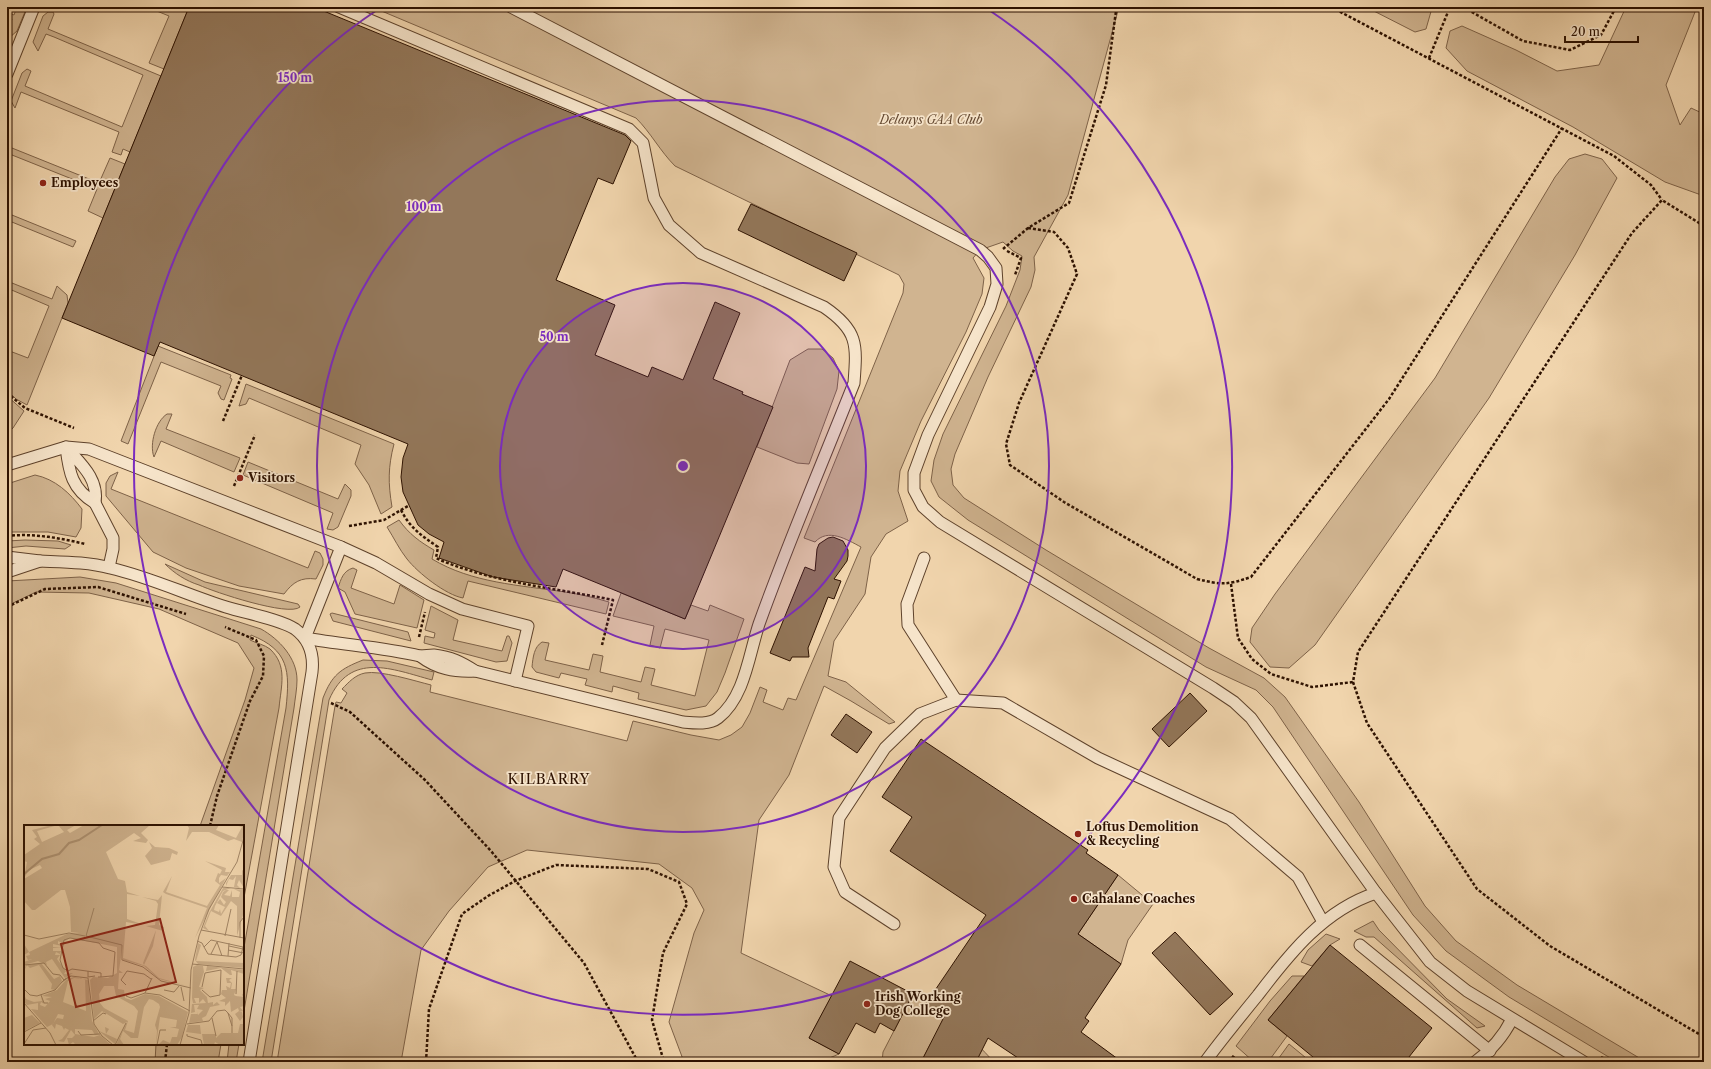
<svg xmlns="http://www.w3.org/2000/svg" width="1711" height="1069" font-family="'Libre Caslon Text',serif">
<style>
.green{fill:#d0b490;stroke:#7e6248}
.building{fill:#93775a;stroke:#2d1100}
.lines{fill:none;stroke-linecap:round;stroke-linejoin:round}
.lane-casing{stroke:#5e422b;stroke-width:13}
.path{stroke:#2d1100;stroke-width:2.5;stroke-dasharray:3 2;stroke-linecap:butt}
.lane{stroke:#f6e4ca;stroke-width:11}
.ring{fill:none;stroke:#7b2cbf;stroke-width:2}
.poi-dot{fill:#8f2418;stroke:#f6e4ca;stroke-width:1.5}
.labels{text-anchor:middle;stroke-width:3.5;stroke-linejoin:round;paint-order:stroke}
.park-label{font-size:12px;font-style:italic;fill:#664a32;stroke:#f6e4ca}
.poi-label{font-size:12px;font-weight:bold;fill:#2d1100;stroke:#f6e4ca;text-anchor:start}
.quarter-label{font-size:14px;letter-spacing:1px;fill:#2d1100;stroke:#f6e4ca}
.inset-river{fill:none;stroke:#ae9272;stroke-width:2}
.inset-road{fill:none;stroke:#a38768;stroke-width:1}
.view{fill:#8f2418;fill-opacity:0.15;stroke:#8f2418;stroke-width:2}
.inset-edge{fill:none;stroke:#2d1100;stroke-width:2}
.centre{fill:#7b2cbf;stroke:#f6e4ca;stroke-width:2}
.ring-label{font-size:12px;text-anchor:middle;font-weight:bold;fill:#7b2cbf;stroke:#f6e4ca;stroke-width:3.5;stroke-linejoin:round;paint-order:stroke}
</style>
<rect width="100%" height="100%" fill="#f1d5ad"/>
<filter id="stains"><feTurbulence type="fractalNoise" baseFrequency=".005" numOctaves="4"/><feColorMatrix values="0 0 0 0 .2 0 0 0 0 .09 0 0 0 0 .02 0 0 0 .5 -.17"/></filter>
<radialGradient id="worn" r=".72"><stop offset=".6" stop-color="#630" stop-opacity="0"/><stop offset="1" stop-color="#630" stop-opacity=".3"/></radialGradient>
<g class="green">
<path d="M17,7H27L17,31L9,38L7,37V31L12,19L7,17V12L14,15Z"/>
<path d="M147,7H189L164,69L149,63L169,16Z"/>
<path d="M372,7H1119L1068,195L1034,257L1035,270L1031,287L988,377L955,454L951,469L953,485L964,498L1046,550L1209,648L1264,678L1285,697L1359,802L1425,906L1456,941L1517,985L1646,1062H1617L1509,997L1446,951L1413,915L1273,707L1256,690L1206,667L968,520L939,497L931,481L934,460L943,434L1006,306L1020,270L1022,256L1013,251L1003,242L980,250L973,258L984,278L982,294L966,332L921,421L900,471L898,491L908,521L886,534L871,557L865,594L834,641L828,676L846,682L895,722L889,724L851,701L824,686L789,775L759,820L741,953L832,996L809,1038L839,1054L820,1062H684L669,1022L694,933L704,910L692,888L659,864L527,850L488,867L449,911L421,950L401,1062H277L335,706L336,702L341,703L347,693L342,689C349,682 355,675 365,673C380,670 415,681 431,685L430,692L627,741L633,721L691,735L719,740L731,735L742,727L750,713L760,687L767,690L763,702L783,710L788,698L796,700L861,547C846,539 828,528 815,542L804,538L903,293L904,284L899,275L675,166C660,151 651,133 636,118Z"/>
<path d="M1366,7H1431L1432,8L1426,29L1415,32Z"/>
<path d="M1626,7H1697L1666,85L1680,125L1691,108L1704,114V196L1665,182L1573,127L1467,71L1446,48L1450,31L1462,26L1516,50L1557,71L1599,65Z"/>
<path d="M48,12H53L54,14L48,29L161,76L130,152L123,149L121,155L112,152L119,132L21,92L15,108L11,101L22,73L27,69L31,71L25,86L122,127L143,75L54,37L46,34L38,51L33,42L43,16Z"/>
<path d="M7,146L99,183L110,158L125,164L103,218L88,211L97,189L7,153Z"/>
<path d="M1585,154L1602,159L1617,178L1575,255L1489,398L1315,645L1289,668L1270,667L1250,642L1252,628L1275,594L1435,378L1555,177L1569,159Z"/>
<path d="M7,213L76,241L73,247L7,220Z"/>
<path d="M7,281L52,299L57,286L67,295L68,303L27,405L16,399L7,390V350L28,358L49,306L7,288Z"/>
<path d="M158,346L231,375L230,378L232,379L224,400L221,399L218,393L221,386L161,362L128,444L121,441Z"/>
<path d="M808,349H822L833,358L839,371L837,389L809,464L797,463L757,447L790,360Z"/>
<path d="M246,384L394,444C388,467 388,483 392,507L381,514L369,485L355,464L361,445L249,398L246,404L239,406Z"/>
<path d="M7,396L24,411L13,428L7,434Z"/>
<path d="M167,414H172L166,429L240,458L234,472L161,441L154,457C149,444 156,421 167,414Z"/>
<path d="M248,462L338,499L345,484L351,490V496L338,527L333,530L327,529L333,513L243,475Z"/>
<path d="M118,472L111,489L308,568L315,551L320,553L323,559V565L316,579C301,577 293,582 284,594L239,586L186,568L153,552L106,496V483L110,476Z"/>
<path d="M35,475C55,479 70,493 82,509L81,528L76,537L48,532H7V484Z"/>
<path d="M399,520C409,534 420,542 434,550L432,559C472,583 519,585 565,592C580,594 595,598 609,602L606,614L468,581L463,598C446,595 418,573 407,559C399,549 394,538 387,527Z"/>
<path d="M25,540L58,541L71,545L65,549L26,546L7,548V541Z"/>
<path d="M165,564L205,582L298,604L300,607C289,617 214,592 199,585C186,581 174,573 165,564Z"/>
<path d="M353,568L357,570L351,588L394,604L400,585L424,600L417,628L355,614L345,592L338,588C341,579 343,571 353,568Z"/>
<path d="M80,577L116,583L261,629C279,639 297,658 297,680C297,689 295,699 294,708L243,1017V953L286,708C290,671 289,650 251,635L250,640C256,643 265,645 270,649C288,666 281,686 279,708L243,903V826H200L245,700L254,668L238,643L159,609L89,593L36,592L7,606V581Z"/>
<path d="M621,593L685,619L691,605L708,611L710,605L744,619L725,673L717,692L706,706L686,710L638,699L639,693L613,686L612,692L585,685L587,679L561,673L559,678L536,672L532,667C533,657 534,647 542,642L549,643L545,660L589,670L593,654L603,656L600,672L641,682L645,667L655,669L651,685L695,696L709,640L665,629L660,648L650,645L654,626L613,616Z"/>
<path d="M431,606L458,620L453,640L502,651L507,636H509L512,643L507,661L496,662L424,643L425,636L434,638L435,633L425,630Z"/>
<path d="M332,613L408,632L411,641L333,621L330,614Z"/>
<path d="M363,660L387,661L434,672L432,680C392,669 350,651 329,700L271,1062H262L323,698C332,675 340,669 363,660Z"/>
<path d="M1118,875L1153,904L1128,940L1121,964L1078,934Z"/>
<path d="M1373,921L1379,930L1447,999L1485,1026L1477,1028L1374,937H1366L1354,931Z"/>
<path d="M1326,934L1340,939L1330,945L1312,966L1301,962L1308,950Z"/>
<path d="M1292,976H1304L1268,1020L1287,1036L1268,1062H1254L1236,1046L1270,1001Z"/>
<path d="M913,994C945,1012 970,1036 994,1062C967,1062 955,1055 931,1043L921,1062H882L883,1052Z"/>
<path d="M156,1044H221L218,1062H155Z"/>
<path d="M229,1044H239L236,1062H227Z"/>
<path d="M1289,1044L1311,1062H1276Z"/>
</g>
<g class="building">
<path d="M189,7H314L625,135L631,141L613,184L598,178L556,280L615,305L595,355L648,377L652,367L683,380L715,302L740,313L713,379L743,392L742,394L773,407L685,619L563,569L556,587L493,577L439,558L444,542L429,534L418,525L403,492L401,477L403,458L408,444L160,342L154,356L62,318Z"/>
<path d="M751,204L857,253L844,281L738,230Z"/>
<path d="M833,537L843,541L848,550V556L847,561L834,579L841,581L834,599L828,597L808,648L809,657H792L790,661L770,653L805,567L815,571L817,549L819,544L828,538Z"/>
<path d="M1190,693L1207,711L1169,747L1152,729Z"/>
<path d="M846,714L872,732L857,753L831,735Z"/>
<path d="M921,739L1088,850L1086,853L1118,875L1078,934L1121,964L1085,1018L1089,1021L1081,1032L1122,1062H1024L988,1038L976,1062H921L944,1017L925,1005L986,915L890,851L912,817L882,797Z"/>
<path d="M1175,932L1233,994L1210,1015L1152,953Z"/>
<path d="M1330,945L1432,1028L1405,1062H1319L1268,1020Z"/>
<path d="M850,961L913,994L894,1031L880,1023L875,1033L856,1023L839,1054L809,1038Z"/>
</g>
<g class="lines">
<defs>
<g id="lane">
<path d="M339,7L629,129L643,143L654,198L669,225L701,253L824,307C858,330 857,344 854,383C822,464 788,543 759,624C749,654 745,697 718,718C709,725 694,723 683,722L475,671"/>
<path d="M511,7L980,250L988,257L996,268L997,284L990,307L928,435L914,473V490L923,507L940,522L1213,688L1234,702L1251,718L1376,893L1430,962L1467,991L1584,1062"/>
<path d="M7,74L34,7"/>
<path d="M66,447C81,464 99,479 95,503C72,489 69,473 66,447Z"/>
<path d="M7,465L66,447L89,449L341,547L376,563L429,594L462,609L528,626L515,681"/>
<path d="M95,503L113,538V549L109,567"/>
<path d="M341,547L305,638C343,645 382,647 420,656"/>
<path d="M7,557L40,561L7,572"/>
<path d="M924,558L907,604L908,625L956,700"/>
<path d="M40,561C64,562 88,562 110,568C150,577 187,595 226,607C245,613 280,619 295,629C310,640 314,655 312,672L249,1062"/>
<path d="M434,655C451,657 461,662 475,671C454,672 437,669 420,656Z"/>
<path d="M894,924L845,892L834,867L839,818L885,748L920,714L956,700L1003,703L1098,758L1230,819L1298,877L1323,922"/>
<path d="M1360,945L1490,1051"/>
<path d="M1205,1062C1222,1039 1240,1017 1258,995C1290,953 1324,910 1376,893"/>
<path d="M1475,1062C1492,1050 1503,1037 1512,1019"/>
</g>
</defs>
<use href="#lane" class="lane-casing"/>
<g class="path">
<path d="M1331,7L1614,156L1651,185L1662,200"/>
<path d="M1463,7L1523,41L1570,50L1601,35L1616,7"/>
<path d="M1429,58L1450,7"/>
<path d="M1704,226L1662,200L1632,233L1358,652L1353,682L1367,723L1477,889L1550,946L1704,1037"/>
<path d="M1028,228L1054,232L1068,248L1077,274L1019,403L1006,444L1010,465L1064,502L1197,579C1222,585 1227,585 1251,577L1389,399L1562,128"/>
<path d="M1003,249L1028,228L1069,203L1106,85L1116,11L1119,7"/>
<path d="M1007,251L1021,258L1015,275"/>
<path d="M7,393L25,408L74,428"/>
<path d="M223,421L242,375"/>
<path d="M234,486L255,435"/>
<path d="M401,510C410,528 422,536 438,547L436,558L440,560C496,583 555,588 613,600L602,645"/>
<path d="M349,526L384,520L408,506"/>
<path d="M7,536C33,533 60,538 85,544"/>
<path d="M1231,584L1238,638L1252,659L1271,674L1312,687L1353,682"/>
<path d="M7,607L45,589L98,587L186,614"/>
<path d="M419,637L425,612"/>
<path d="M331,703L350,712L425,780L491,851L584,963L638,1062"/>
<path d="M210,826L217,796L250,701L263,676L264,656L256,640L225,627"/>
<path d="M1232,1056L1240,1062"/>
<path d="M1601,1057L1610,1062"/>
<path d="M165,1062L167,1044"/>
<path d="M426,1062L429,1009L462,914L488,896L515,881L556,865L648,869L679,882L687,904L663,953L652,1020L664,1062"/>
</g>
<use href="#lane" class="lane"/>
</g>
<circle cx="683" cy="466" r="183" fill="#7b2cbf" fill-opacity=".12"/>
<g class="ring">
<circle cx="683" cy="466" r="183"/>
<circle cx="683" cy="466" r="366"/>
<path d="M986 8A549 549 0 1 1 380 8"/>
</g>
<g class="poi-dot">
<circle cx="43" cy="183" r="4"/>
<circle cx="240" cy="478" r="4"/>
<circle cx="1078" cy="834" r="4"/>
<circle cx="1074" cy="899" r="4"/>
<circle cx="867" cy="1004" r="4"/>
</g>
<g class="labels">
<g class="park-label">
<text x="931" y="124">Delanys GAA Club</text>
</g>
<g class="poi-label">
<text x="51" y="187">Employees</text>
<text x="248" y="482">Visitors</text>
<text x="1086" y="831">Loftus Demolition<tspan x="1086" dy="14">&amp; Recycling</tspan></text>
<text x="1082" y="903">Cahalane Coaches</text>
<text x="875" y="1001">Irish Working<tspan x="875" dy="14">Dog College</tspan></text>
</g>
<g class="quarter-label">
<text x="549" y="784">KILBARRY</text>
</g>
</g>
<g transform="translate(24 825)">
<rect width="220" height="220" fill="#f1d5ad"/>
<path d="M28,0H52L43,5L46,8L60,0H126L117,8L124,15L122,18L109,16L117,13L110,8L82,27L94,54L101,56L103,67L116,71L103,69V94L120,100L102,97L99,133L122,141L135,153L163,161L135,154L120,141L99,135V119L95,145L99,148H95L94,164L100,165L101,173L107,175L121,169L135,171L164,187L158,212L153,220H134L139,215L146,218L148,212H153L155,204L146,202H152L153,195L136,192L132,220L133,206L131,200L136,182L135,179L129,175L125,174L120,182L114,213H107L99,206L96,214L100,220H92L103,197L99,199L78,186L70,194L66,155L69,152L84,153L93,148V122L46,113L38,118L34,116V119H38V121L29,119V122L38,123H29V126H37L36,129L32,127L31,130H36L33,134L42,146L40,149L49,148L41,153L28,134L22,137L23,140L14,136L0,140V137L8,134L4,135L2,131L6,130L5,127L0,130V119L5,127L43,109L55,108L47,107L46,82L41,65H37L11,85H8L0,76V54L18,43L16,40L5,45L0,53L3,37L0,36V30L16,19L10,14L13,12L8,5ZM34,0L40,7L18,17L13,6ZM80,161H90L92,171L110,181L114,186L110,208L101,205L104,196L80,183L76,178L75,169ZM163,0H195L192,5L212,13L218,2L211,0H220V8L218,17L210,14L204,16L185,7H168L162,16L165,3ZM125,17L131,22L145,23L154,27L153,30L148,28L146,35L127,40L121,31L128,23ZM181,36L202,43L201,47H206L203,51L197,50L195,53V58L202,53L171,113L183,83L142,69L139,67L148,51L142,67L183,81L196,60L191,56L194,48L196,49L198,45ZM218,45L220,46V63L215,55L213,60L216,63L210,62L212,51L209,55L205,54L202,61V58L207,50H218ZM199,63H207L199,66L191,81L190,85L195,87L196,84L197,89L201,82L193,78L196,74L200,80L202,77L197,72L199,67L202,65H205L200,70L206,71L208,65V72H215L216,67L210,64L220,65L219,90L213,111V81L207,76L197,91L187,86L181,101L185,106L179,103L185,88ZM138,70L135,100L140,102L139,106L122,101L131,100L134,79L132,76L118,72L134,75ZM132,105L129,121L120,140L119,138ZM174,118L177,120L172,136L220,138V143L174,139L171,135ZM17,138L30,154L36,151L38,156L31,165L27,164L28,159L15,140L6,143L3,140L0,146L2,140ZM173,140L179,141L180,147L175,162L180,163L176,165L183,172L184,178L189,177V180L193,177L196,180L186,182L182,191L178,193L179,196L165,198L167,189H174L173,186L174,190L179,185L173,184L175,180H170L171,187L167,188L168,179L182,178L179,174L175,178V173H170L172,178H169L168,173L169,142ZM183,141L220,145V149L207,145L208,150H206L197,143L182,146ZM50,152L64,155L68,196L75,209L71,210L68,205L51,204V209L70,212L76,210L87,220H52L49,217L45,220L43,213H48L51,210L47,205L40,217L34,216L38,214L45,205L41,203L40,205L38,201L32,199L31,204L28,200L33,193L39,194L40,190L34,189L29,199L23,202L7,184L14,185V178L3,180L0,177V169L2,174L10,177L18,176L17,171L20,179L17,177L16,180L21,182L26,176L21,174L28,172L18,171L33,165L42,155ZM50,153L61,154L62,186L39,177L44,156ZM202,153H208L205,155L208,158L207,164H212L210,170L212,171L220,172L218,170L220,167V181L216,182L219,186L215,187H218L219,192L216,196L211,189L215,186L214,183L207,187L206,176L201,181V177L195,176L202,173L197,169L198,165H203L202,161L206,163L207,158H203ZM8,190L16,198L0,206V193ZM216,199H219L220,204V220H196L191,217L190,220H180L178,209H192V213L197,208H214ZM164,200H176L177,209L162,207ZM81,202L85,204L82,209L93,214L91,219L75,206L82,209Z" fill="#d0b490" fill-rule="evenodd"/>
<path class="inset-river" d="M0,49L18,34L35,29L45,18L55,15L78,0"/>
<path class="inset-road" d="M198,62L220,64M70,83L62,111L98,120V135L119,142L137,156L167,163M177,105L220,113M0,110L15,114L45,108L61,111M201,111L207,84M216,113V97L220,92M173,116L178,118L180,122L187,115L219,122L217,130L212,132L184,129L180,122M205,121L219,124M204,125L220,128M187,129L193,117L198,131M204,131L205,118M168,139L220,144M0,140L20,138L29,149L36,150L40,155M64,146V152L71,151M47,151L64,153L70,199L78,211L89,220M47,151L42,154L38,157L41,154ZM74,152H77L87,151H89L91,127L79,123L75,118L46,113L40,115L36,135L39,143L44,146L48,144L77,148V152M102,160L97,155L103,146L120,149L127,154M157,162L160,176M178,162L181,148L197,145L196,170L186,172L178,165M0,164L6,170L13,171L31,165L38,157M140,165L150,167L155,161M121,168L128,153M103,169L102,171L107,173L121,168L136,170L166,186M212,169L213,146M17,170L20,178H24M0,178L26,208L32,220M188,193L192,211M69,196L79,188L82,189M163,199L185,196L193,186L201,185L204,188M208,201L204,188L208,193V208M54,206L57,210L76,209M0,207L17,198M163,209V211L177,215L178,219M0,219L9,205L22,203M91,220L102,198M133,220L136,205H142M156,220L165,188L167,145L175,111L185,84L213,37L220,12"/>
<path class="view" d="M136,94L152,157L52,182L37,119Z"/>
<rect width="220" height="220" class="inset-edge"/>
</g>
<circle cx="683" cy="466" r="6" class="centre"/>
<g class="ring-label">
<text x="295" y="82">150 m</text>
<text x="424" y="211">100 m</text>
<text x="554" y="341">50 m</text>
</g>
<rect width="1711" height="1069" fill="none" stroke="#f1d5ad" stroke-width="24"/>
<rect x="8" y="8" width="1695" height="1053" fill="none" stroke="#2d1100" stroke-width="2"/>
<rect x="12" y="12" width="1687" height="1045" fill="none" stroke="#2d1100"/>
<path d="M1565 36v6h73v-6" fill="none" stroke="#2d1100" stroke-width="2"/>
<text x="1571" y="36" font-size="12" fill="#2d1100" stroke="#f6e4ca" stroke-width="3" paint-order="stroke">20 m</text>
<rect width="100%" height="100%" filter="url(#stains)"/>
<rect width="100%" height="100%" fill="url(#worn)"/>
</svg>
